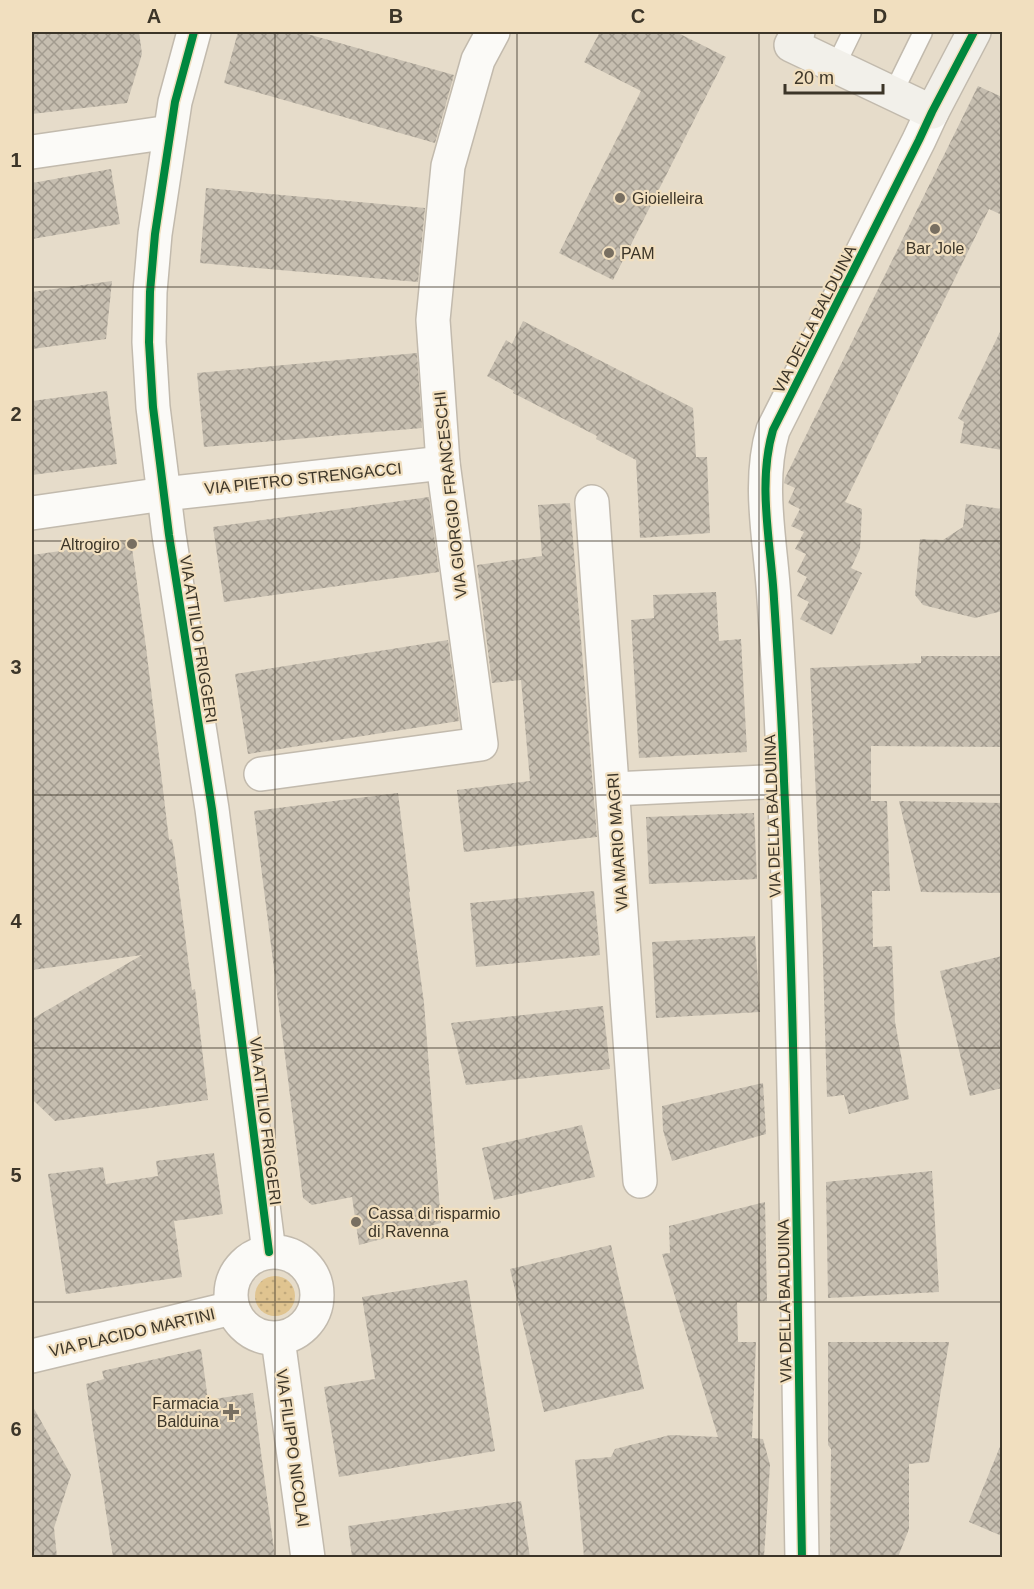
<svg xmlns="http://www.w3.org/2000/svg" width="1034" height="1589" font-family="Helvetica,sans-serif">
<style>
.grass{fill:url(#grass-dots)}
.building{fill:url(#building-cross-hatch)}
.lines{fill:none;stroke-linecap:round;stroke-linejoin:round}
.lane-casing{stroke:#c2baad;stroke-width:21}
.street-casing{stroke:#c2baad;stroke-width:36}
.secondary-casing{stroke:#c2baad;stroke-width:36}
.lane{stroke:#fbfaf7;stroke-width:18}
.street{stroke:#fbfaf7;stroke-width:33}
.secondary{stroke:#f2f0ea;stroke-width:33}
.cycleway-casing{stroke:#f1dfbf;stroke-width:11}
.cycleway{stroke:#00873e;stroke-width:8}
.grid{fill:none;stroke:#3c3528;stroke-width:1.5;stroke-opacity:0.55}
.poi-dot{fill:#786f61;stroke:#f1dfbf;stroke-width:2}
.labels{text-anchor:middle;stroke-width:4.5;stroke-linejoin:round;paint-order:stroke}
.poi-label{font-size:16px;fill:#3c3528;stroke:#f1dfbf;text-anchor:start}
.street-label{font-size:16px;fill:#3c3528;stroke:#f1dfbf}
.neatline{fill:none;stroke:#3c3528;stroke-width:2}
.grid-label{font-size:20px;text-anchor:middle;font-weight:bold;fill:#3c3528}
</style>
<defs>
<pattern id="grass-dots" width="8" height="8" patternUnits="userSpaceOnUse" patternTransform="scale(1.5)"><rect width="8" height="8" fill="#e0c490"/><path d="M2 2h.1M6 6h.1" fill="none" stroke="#c1a97c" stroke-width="1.8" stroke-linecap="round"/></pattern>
<pattern id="building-cross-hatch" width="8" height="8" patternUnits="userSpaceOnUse" patternTransform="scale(1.5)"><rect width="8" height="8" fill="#c6beb0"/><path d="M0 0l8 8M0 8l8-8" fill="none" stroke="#a29b8f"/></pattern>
</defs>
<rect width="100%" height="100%" fill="#e6dcca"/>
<circle class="grass" cx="275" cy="1296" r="20"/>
<g class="building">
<path d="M32,32H139L142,54L127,103L32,114Z"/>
<path d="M238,32H300L454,75L435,143L224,83Z"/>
<path d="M600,32H676L726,57L613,280L559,253L641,91L584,62Z"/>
<path d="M978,86L1002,97V215L989,209L845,502L862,509L860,549L851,568L862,573L832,635L800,619L809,602L797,596L807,577L797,572L806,554L795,549L804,532L791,526L800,509L788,503L795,488L784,483L785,478Z"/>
<path d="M111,169L120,224L32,239V183Z"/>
<path d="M206,188L425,208L418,282L200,263Z"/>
<path d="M112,281L106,339L32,349V292Z"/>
<path d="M523,321L693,408L696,457H707L710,533L640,538L636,460L596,439L597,436L513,393L514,391L487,376L506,340L512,344Z"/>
<path d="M1002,328V450L960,443L964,422L958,418Z"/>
<path d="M417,353L422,428L204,447L197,373Z"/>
<path d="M107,391L117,464L32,475V401Z"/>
<path d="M429,497L439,572L224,602L213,527Z"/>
<path d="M570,503L597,837L464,852L457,790L530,781L521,680L492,683L477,565L542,556L538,505Z"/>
<path d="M966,504L1002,509V611L975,618L923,605L915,595L920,539L943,540L963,527Z"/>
<path d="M131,541L146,647L169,840L172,839L175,857L192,990L195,989L208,1100L55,1121L32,1099V1019L142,955L32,970V555Z"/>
<path d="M716,592L719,641L741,639L747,752L639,758L631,620L654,618L653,595Z"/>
<path d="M448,640L459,721L248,754L235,674Z"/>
<path d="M921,656H1002V747L871,746V801H887L890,891H872L873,947L892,946L895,1022L909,1099L849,1114L844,1095L827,1097L822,926L810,668L921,663Z"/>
<path d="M398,793L410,892H409L424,1003L441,1223L359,1245L352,1197L312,1205L303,1198L254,811Z"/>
<path d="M899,801L1002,803V893L921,892Z"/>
<path d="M754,813L757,879L649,884L646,817Z"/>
<path d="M594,891L600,955L476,967L470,903Z"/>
<path d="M755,936L760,1012L656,1018L652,942Z"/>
<path d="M1002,956V1088L970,1096L940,971Z"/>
<path d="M603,1006L610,1069L466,1085L451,1023Z"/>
<path d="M763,1083L766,1134L672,1161L663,1130L662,1106Z"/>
<path d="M582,1125L595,1177L494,1200L482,1148Z"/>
<path d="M214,1153L223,1214L174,1221L182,1277L66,1294L48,1174L103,1167L106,1184L158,1176L156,1161Z"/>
<path d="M932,1171L939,1292L828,1298L826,1182Z"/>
<path d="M765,1202L767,1301L737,1302L738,1342H756L752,1438L763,1439L770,1465L764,1557H584L575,1460L611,1457L615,1449L670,1435L718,1437L662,1254L670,1253L669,1226Z"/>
<path d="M611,1245L644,1389L544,1412L510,1269Z"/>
<path d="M467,1280L495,1451L339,1477L324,1387L375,1379L362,1297Z"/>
<path d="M828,1342H949L929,1462L909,1464V1529L898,1557H830L831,1449L828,1445Z"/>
<path d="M201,1349L208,1400L253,1393L275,1557H113L86,1384L104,1379L102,1371Z"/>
<path d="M32,1405L71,1475L54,1528L57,1557H32Z"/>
<path d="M1002,1442V1536L969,1522Z"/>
<path d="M521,1501L530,1557H352L348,1526Z"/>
</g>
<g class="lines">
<defs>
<g id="lane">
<path d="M835,67L852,32"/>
<path d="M893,93L923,32"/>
</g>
<g id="street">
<path d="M194,32L175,102L155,234L150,292L149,342L153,407L169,535L212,809L269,1252"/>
<path d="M32,152L170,132"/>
<path d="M592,502L640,1181"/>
<path d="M32,513L164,494L443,463"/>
<path d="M261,774L481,744L443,463L433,320L448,166L478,60L493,32"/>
<path d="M613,789L784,781"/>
<circle cx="274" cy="1295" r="43"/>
<path d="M278,1339L308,1558"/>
<path d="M32,1356L232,1308"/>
<path d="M802,1558C797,1299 796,1039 784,781C782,720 778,660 774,599C771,544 757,484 773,430L919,140L932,112"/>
</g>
<path id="secondary" d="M798,32L791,45L932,112L974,32"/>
</defs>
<use href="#lane" class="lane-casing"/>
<use href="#street" class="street-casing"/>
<use href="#secondary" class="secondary-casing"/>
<use href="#lane" class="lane"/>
<use href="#street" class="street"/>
<use href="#secondary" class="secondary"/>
<defs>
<g id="cycleway">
<path d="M194,32L175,102L155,234L150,292L149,342L153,407L169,535L212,809L269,1252"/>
<path d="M802,1558C797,1299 796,1039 784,781C782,720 778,660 774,599C771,544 757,484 773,430L919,140L932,112L974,32"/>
</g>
</defs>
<use href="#cycleway" class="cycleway-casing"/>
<use href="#cycleway" class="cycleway"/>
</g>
<path class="grid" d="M275,32V1558M517,32V1558M759,32V1558M32,287H1002M32,541H1002M32,795H1002M32,1048H1002M32,1302H1002"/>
<g class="poi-dot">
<circle cx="620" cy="198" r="6"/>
<circle cx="935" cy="229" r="6"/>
<circle cx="609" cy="253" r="6"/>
<circle cx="132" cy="544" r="6"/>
<circle cx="356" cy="1222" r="6"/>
<path d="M228 1403h6v6h6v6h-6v6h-6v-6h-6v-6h6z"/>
</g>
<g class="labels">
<g class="poi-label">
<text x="632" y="204">Gioielleira</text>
<text x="935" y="254" text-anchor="middle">Bar Jole</text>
<text x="621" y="259">PAM</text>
<text x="120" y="550" text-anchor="end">Altrogiro</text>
<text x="368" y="1219">Cassa di risparmio<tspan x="368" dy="18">di Ravenna</tspan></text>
<text x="219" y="1409" text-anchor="end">Farmacia<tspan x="219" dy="18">Balduina</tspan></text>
</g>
<g class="street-label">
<text transform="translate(814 319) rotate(-63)" y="6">VIA DELLA BALDUINA</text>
<text transform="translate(303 478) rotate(-6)" y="6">VIA PIETRO STRENGACCI</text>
<text transform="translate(450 495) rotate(-96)" y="6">VIA GIORGIO FRANCESCHI</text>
<text transform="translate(199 639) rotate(81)" y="6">VIA ATTILIO FRIGGERI</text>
<text transform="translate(772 816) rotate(-92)" y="6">VIA DELLA BALDUINA</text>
<text transform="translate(617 842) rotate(-94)" y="6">VIA MARIO MAGRI</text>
<text transform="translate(266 1121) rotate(83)" y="6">VIA ATTILIO FRIGGERI</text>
<text transform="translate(784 1301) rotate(-91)" y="6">VIA DELLA BALDUINA</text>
<text transform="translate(132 1332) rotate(-13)" y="6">VIA PLACIDO MARTINI</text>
<text transform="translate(293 1448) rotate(82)" y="6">VIA FILIPPO NICOLAI</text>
</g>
</g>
<rect width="1034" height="1589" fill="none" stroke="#f1dfbf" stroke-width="66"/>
<path d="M785 84v9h98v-9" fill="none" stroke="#3c3528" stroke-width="3"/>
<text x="794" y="84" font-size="18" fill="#3c3528" stroke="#f1dfbf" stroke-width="4.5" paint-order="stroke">20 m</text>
<rect x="33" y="33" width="968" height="1523" class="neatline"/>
<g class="grid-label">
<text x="154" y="23">A</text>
<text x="396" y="23">B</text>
<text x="638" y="23">C</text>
<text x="880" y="23">D</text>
<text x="16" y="167">1</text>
<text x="16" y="421">2</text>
<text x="16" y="674">3</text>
<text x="16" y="928">4</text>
<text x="16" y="1182">5</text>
<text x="16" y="1436">6</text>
</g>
</svg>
